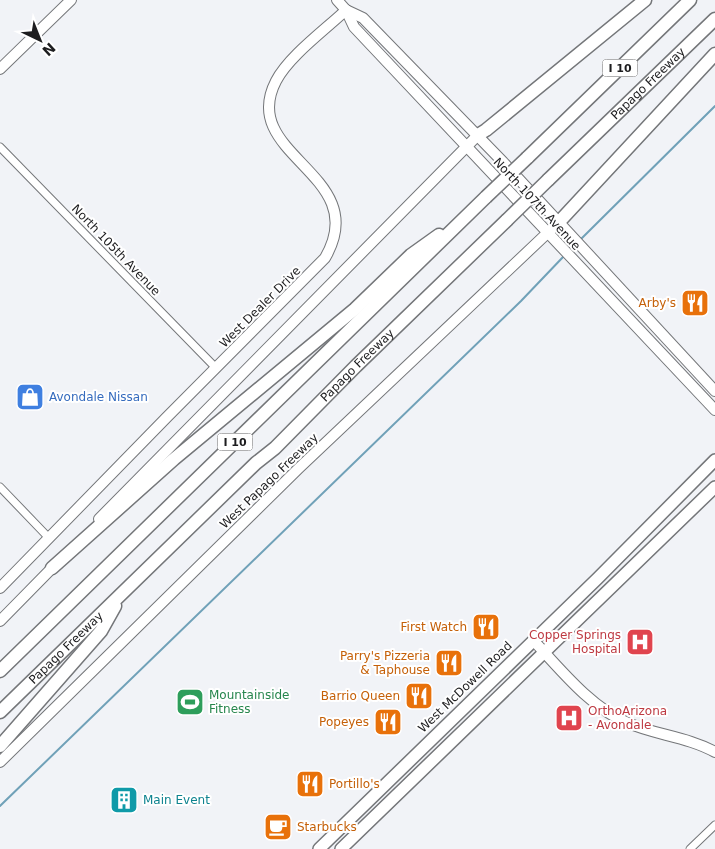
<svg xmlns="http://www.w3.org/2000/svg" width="715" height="849" font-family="'DejaVu Sans',sans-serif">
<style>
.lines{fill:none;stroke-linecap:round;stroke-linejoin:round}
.stream{stroke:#70a1b8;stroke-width:2}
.street-casing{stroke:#747679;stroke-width:9}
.secondary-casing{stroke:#747679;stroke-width:12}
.primary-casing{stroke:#747679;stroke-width:14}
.highway-casing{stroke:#747679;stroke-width:15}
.street{stroke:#fff;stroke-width:7}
.secondary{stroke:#fff;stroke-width:10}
.primary{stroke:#fff;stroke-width:11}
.highway{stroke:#fff;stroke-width:12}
.highway-bridge-casing{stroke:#747679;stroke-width:15;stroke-linecap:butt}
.highway-bridge{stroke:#fff;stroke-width:12}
.labels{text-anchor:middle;stroke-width:4;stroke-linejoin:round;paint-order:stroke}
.shield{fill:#fff;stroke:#616162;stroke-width:1}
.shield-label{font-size:11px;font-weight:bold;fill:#1d1d1f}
.street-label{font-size:12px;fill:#1d1d1f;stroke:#fff}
.food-label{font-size:12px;fill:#c56008;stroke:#fff;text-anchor:end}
.shop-label{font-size:12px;fill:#366cbe;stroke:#fff;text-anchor:start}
.health-label{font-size:12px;fill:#be3a42;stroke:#fff;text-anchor:end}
.leisure-label{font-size:12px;fill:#27864d;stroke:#fff;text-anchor:start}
.culture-label{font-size:12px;fill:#0d838f;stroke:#fff;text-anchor:start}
</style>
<rect width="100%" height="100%" fill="#f1f3f7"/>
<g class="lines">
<g class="stream">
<path d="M580,240L715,106"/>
<path d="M0,806L521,301L564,256"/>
</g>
<defs>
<g id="street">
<path d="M0,147L216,368"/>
<path d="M0,487L49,538"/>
<path d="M690,849L715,825"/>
</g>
<g id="secondary">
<path d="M337,0L346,10L354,27L715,410"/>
<path d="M346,10L363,18L503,162L715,391"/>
<path d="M0,69L71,0"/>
<path d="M99,519L478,135"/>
<path d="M0,588L167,417L325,258C374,174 237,156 276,81C289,56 325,30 346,10"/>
<path d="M0,621L56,564"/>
<path d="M533,640C559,668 592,709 628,723C656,735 688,737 715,752"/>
<path d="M0,762L299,468L559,222"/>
</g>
<g id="primary">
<path d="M319,849L598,578L715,460"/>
<path d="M341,849L715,487"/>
</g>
<g id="highway">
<path d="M478,135L486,130L645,0"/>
<path d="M527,158L690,0"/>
<path id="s1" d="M548,180L715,19"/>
<path d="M559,222L715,54"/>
<path d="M52,568L174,459L355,309L411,255L439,235"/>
<path d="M0,671L486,197"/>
<path id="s2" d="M0,712L256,463L275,448L356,366L507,220"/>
<path d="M0,746L101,631L115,606"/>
</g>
</defs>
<use href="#street" class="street-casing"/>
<use href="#secondary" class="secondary-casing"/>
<use href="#primary" class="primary-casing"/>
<use href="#highway" class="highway-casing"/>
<use href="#street" class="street"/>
<use href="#secondary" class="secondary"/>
<use href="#primary" class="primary"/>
<use href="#highway" class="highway"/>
<defs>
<g id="highway-bridge">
<path d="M486,197L527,158"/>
<path d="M507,220L548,180"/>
</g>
</defs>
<use href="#highway-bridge" class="highway-bridge-casing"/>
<use href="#highway-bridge" class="highway-bridge"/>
</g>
<defs>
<symbol id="restaurant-square" viewBox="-11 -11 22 22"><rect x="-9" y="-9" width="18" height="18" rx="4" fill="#e8710a" stroke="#fff"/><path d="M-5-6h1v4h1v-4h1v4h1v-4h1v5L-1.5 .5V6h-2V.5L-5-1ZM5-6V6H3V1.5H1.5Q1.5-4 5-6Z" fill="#fff"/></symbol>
<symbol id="shop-square" viewBox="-11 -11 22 22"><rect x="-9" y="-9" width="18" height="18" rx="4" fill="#3f7fe0" stroke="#fff"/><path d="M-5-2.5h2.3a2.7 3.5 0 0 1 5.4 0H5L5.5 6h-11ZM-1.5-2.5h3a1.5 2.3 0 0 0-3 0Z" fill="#fff"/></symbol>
<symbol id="hospital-square" viewBox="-11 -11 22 22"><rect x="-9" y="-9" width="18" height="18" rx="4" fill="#e0444e" stroke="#fff"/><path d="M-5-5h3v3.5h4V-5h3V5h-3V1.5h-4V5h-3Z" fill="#fff"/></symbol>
<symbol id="stadium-square" viewBox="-11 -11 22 22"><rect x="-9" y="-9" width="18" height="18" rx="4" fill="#2e9e5b" stroke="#fff"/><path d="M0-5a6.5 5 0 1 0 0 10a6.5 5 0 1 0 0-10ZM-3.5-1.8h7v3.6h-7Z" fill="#fff"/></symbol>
<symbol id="building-square" viewBox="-11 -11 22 22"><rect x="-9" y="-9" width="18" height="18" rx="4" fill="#0f9aa8" stroke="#fff"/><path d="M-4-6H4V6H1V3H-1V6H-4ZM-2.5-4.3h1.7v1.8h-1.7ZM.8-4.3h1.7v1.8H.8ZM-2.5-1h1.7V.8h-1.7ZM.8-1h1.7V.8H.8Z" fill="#fff"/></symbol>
<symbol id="cafe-square" viewBox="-11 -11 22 22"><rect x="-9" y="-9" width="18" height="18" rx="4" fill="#e8710a" stroke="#fff"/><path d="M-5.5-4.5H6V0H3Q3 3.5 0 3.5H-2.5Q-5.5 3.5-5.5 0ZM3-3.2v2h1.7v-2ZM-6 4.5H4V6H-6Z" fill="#fff"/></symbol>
</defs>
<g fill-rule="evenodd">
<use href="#restaurant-square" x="679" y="287" width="32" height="32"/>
<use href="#shop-square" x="14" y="381" width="32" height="32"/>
<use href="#restaurant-square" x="470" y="611" width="32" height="32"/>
<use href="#hospital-square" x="624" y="626" width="32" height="32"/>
<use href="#restaurant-square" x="433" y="647" width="32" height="32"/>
<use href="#restaurant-square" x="403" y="680" width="32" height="32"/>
<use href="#stadium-square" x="174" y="686" width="32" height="32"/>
<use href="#hospital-square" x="553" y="702" width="32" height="32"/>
<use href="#restaurant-square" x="372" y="706" width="32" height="32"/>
<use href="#restaurant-square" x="294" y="768" width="32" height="32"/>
<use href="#building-square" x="108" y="784" width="32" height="32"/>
<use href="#cafe-square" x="262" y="811" width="32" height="32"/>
</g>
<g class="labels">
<g class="shield">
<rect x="602.5" y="59.5" width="35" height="17" rx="4"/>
<rect x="217.5" y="433.5" width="35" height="17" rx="4"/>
</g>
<g class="shield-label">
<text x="620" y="72">I 10</text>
<text x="235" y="446">I 10</text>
</g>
<g class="street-label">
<text dy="4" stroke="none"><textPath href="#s1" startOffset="139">Papago Freeway</textPath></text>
<text transform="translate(537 204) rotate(47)" y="4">North 107th Avenue</text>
<text transform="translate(116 250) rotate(46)" y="4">North 105th Avenue</text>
<text transform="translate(260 307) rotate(-45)" y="4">West Dealer Drive</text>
<text dy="4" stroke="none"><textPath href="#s2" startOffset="498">Papago Freeway</textPath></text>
<text transform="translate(269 481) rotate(-44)" y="4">West Papago Freeway</text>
<text dy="4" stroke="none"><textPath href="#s2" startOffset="92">Papago Freeway</textPath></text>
<text transform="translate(465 687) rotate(-44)" y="4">West McDowell Road</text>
</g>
<g class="food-label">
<text x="676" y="307">Arby's</text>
<text x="467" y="631">First Watch</text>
<text x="430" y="660">Parry's Pizzeria<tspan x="430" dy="14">&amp; Taphouse</tspan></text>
<text x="400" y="700">Barrio Queen</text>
<text x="369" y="726">Popeyes</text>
<text x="329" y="788" text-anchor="start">Portillo's</text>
<text x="297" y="831" text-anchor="start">Starbucks</text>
</g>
<g class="shop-label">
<text x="49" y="401">Avondale Nissan</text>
</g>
<g class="health-label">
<text x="621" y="639">Copper Springs<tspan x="621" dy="14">Hospital</tspan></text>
<text x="588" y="715" text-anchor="start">OrthoArizona<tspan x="588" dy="14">- Avondale</tspan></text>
</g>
<g class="leisure-label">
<text x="209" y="699">Mountainside<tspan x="209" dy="14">Fitness</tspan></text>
</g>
<g class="culture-label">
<text x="143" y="804">Main Event</text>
</g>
</g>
<g transform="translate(40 40) rotate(137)" stroke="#ffffff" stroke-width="4" paint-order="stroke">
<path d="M0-4L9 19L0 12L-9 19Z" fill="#1d1d1f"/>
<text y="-8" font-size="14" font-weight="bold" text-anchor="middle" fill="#1d1d1f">N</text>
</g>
</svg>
